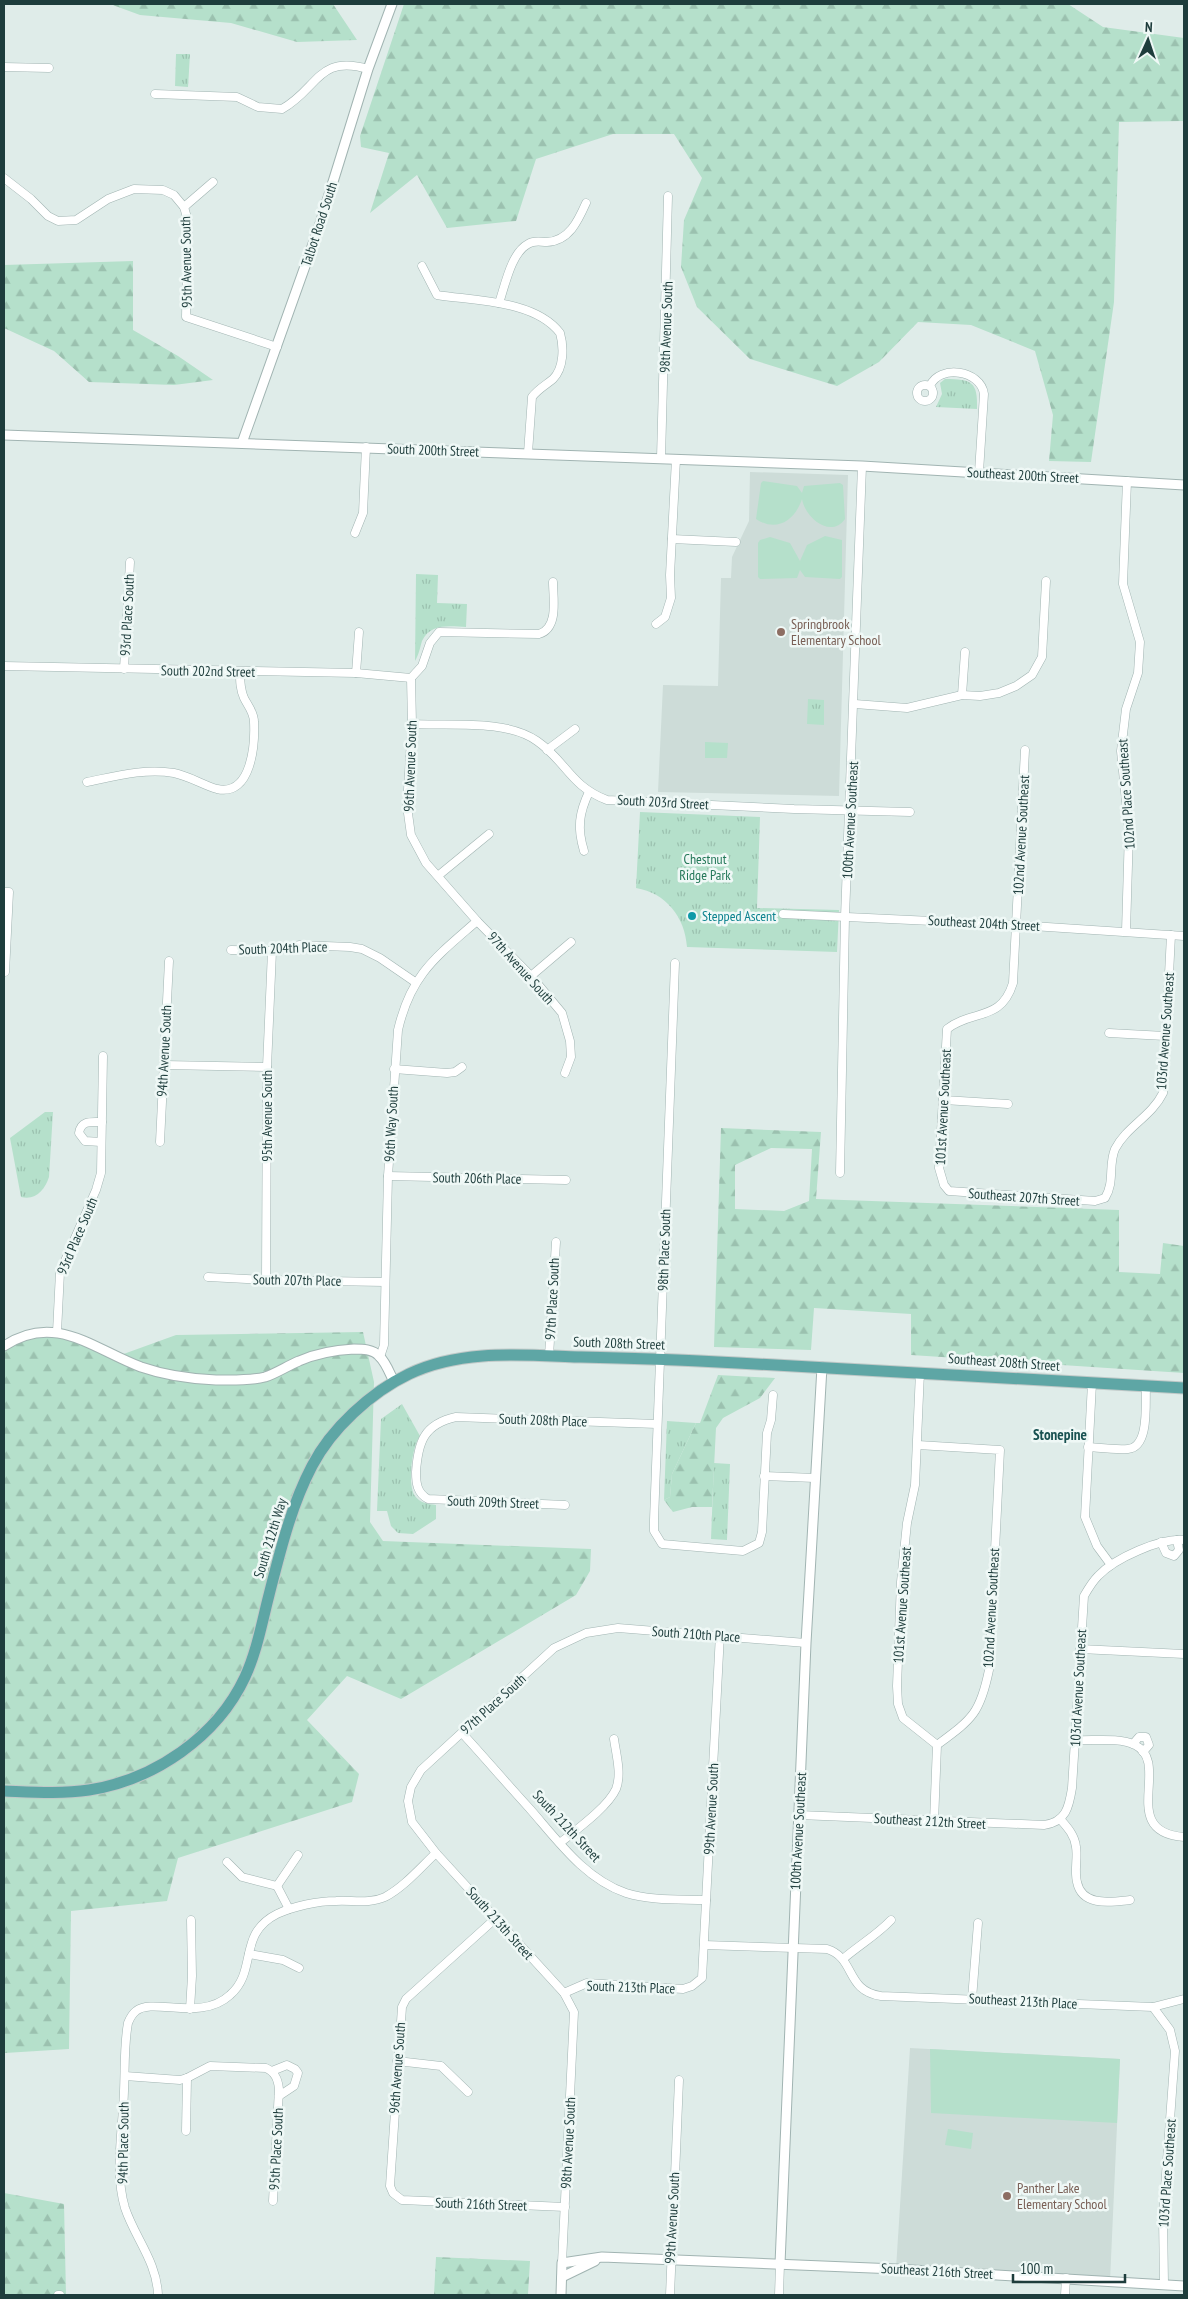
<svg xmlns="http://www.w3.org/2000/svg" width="1188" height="2299" font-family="'PT Sans Narrow',sans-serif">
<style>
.built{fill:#cddcd8}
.grass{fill:#b5e0cb}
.forest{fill:url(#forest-firs);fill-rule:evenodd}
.park{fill:url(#park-tufts)}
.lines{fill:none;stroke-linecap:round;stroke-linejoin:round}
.minor-casing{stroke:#a1b4b2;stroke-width:9}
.tertiary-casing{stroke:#a1b4b2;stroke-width:11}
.primary-casing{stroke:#c0c9c8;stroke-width:13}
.minor{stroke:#fff;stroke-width:8}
.tertiary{stroke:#fff;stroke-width:9}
.primary{stroke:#5ea6a5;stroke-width:11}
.education-dot{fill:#8d6e63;stroke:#eff8f6;stroke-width:2}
.culture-dot{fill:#0f9aa8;stroke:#eff8f6;stroke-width:2}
.labels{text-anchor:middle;stroke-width:5;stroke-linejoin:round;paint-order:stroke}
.street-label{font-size:14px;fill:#1e3d3c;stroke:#eff8f6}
.education-label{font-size:14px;fill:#785e54;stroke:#eff8f6;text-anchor:start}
.park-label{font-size:14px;fill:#247859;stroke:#eff8f6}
.culture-label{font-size:14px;fill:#0d838f;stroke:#eff8f6;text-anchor:start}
.neighbourhood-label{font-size:15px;font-weight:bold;fill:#185151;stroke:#eff8f6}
</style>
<defs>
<pattern id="forest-firs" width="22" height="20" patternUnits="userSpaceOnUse" patternTransform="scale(1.25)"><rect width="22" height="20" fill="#b5e0cb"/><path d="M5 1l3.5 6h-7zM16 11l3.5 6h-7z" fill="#9bc1af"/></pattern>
<pattern id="park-tufts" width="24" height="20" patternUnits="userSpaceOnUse" patternTransform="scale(1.25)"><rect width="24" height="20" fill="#b5e0cb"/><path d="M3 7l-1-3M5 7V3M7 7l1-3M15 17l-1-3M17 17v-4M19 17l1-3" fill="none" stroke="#9bc1af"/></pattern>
</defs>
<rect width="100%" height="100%" fill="#dfece9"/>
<g class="built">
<path d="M750,472L848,475L839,796L658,792L663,685L718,686L721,578H731L732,557L749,521Z"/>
<path d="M910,2048L1120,2059L1110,2281L896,2269Z"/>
</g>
<g class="grass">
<path d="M763,481L797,486L802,493L804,486L840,483L843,485L845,519C831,539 805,518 802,499C795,520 777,533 756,519L761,483Z"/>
<path d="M825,536L842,540V577L840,579L805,577L800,570L797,578L760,579L758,577V543L760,540L770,537L790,543L800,561L807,545Z"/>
<path d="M705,742L728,743L727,758H705Z"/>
<path d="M930,2049L1120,2059L1117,2123L931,2113Z"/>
<path d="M948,2129L973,2133L971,2149L945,2145Z"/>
</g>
<g class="forest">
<path d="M110,4H333L357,40L297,42L231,23L140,15Z"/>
<path d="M404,4H1068L1103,27L1184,38V121L1119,122L1114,302L1091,462L1049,461L1053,415L1035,351L971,325L918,322L879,362L837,386L750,359L697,307L681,267L684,220L702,178L674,134H613L536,159L516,221L447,228L417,175L370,213L389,153L361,147L360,136Z"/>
<path d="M133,261V330L178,356L213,380L174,385L89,382L54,351L4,328V265Z"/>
<path d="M721,1128L821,1132L816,1199L1119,1210V1272L1160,1274L1163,1243L1184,1246V1373L911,1355V1314L814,1308L811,1350L714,1347ZM771,1148L812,1149L809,1201L784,1211L735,1209V1165Z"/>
<path d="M57,1332L118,1356L176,1335L363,1332L374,1382L370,1522L383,1541L591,1549L590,1571L576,1595L401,1699L347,1676L307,1720L359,1774L352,1802L178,1858L167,1901L71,1911L69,2049L5,2053L4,2108V1343Z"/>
<path d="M718,1375L775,1378L760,1398L723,1418L716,1428L712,1507H692L673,1512L664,1500L670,1497L672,1474L696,1423H700Z"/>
<path d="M4,2193L64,2204L66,2295H4Z"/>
<path d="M436,2257L530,2261L528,2294L534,2295H434Z"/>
</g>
<g class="park">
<path d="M176,54H190L188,87L175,86Z"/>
<path d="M945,379C972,379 978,382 977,409L936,407L942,394L940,383Z"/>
<path d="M416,574L438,575L437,603L467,604L466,627C450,626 430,623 422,641C420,648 419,654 415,661Z"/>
<path d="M808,699L824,700V725L807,724Z"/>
<path d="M640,812L760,817L757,908L839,910L837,952L687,947C685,917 666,893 636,888Z"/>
<path d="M45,1112H53L49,1177C45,1189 36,1201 21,1197L10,1138Z"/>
<path d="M402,1404L420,1436C412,1446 407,1485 415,1496C420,1503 428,1504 436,1505V1519L413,1534L398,1533L391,1526L387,1511H377L381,1419Z"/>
<path d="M667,1421L696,1423L672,1474L670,1497L664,1500Z"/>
<path d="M714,1463L730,1464L727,1540L711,1539Z"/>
</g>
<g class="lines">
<defs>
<g id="minor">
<path d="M4,67L49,68"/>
<path d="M155,94L237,97L258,107L282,109C318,89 318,54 368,69"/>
<path d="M4,178L31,199L48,216L58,221L76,220L108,199L134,189L163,190L174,195L184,207L213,182"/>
<path d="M184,207L188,221L186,317L277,347"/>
<path d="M422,266L437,295C475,301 535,300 560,333C564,347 564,368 553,379C546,385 538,389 532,397L528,453"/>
<path d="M499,303C505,286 511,253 528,244C534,240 540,242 547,242C569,241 578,221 586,203"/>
<circle cx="925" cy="393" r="8"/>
<path d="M930,386C939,364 981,370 984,394L979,472"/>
<path d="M661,458L668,196"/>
<path d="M355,533L363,513L366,447"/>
<path d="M672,539L736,542"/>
<path d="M656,624L665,617L671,598L670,575L676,459"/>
<path d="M4,666L356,673L411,678"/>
<path d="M124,669L130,562"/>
<path d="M356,673L359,632"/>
<path d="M411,678L412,724L407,806L411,835L426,863L477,921L531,976L562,1013L570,1041L571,1057L565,1073"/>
<path d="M411,678L422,666L430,643L439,632L539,634C559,628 553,598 553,582"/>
<path d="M962,695L965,652"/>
<path d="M855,704L907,708L962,695L980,696L999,693L1016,686L1032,675L1042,657L1046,581"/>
<path d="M412,724C449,726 506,719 537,741C566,761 570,786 607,800L794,809L910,812"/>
<path d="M547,750L575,729"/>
<path d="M1025,750L1013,983C1001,1022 973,1009 947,1029L939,1168L944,1185L949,1191L1095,1201L1105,1198C1115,1182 1108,1165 1115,1149C1126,1127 1152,1116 1163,1093L1171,935"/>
<path d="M87,782C116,776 145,768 174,773C189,776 203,785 217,789C252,797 255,743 254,722C254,712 248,706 244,698C240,689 240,681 240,672"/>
<path d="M584,851C577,828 579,813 589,792"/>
<path d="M439,875L489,834"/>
<path d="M4,892H9L5,972"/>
<path d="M783,914L1017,925L1184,936"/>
<path d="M1126,931L1129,831L1121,751L1126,709L1138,673L1140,642L1123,584L1127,481"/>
<path d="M231,950L272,951L300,945L350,947L362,949L380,958L415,982"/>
<path d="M675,963L654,1520V1531L662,1544L743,1551L759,1543L762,1532L767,1433L771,1420L773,1395"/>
<path d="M531,976L571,942"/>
<path d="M1109,1033L1165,1036"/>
<path d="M164,1065L267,1067"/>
<path d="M394,1069L447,1073L455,1072L462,1067"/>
<path d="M944,1100L1008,1104"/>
<path d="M101,1142L85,1141L79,1133C81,1120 91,1122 102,1122"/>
<path d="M160,1142L169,961"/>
<path d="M840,1173L845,917L862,466"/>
<path d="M388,1176L566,1180"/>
<path d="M208,1277L266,1280L385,1282"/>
<path d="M266,1280L267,1067L272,951"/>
<path d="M57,1332L60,1272L96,1190L101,1173L103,1056"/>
<path d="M549,1356L556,1242"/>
<path d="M380,1357L384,1345L388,1176L398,1030C411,974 436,957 477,921"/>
<path d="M920,1372L915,1485L907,1523L901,1582L897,1686L898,1704L903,1718L937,1745L934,1822"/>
<path d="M1092,1383L1085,1517L1097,1546L1111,1565"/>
<path d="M918,1445L1000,1450L989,1670C980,1714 972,1719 937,1745"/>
<path d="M1088,1447C1101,1448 1115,1450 1128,1449C1150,1447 1145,1403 1146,1386"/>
<path d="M764,1476L815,1478"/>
<path d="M565,1505L428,1499C417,1493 416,1483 416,1472C418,1442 424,1424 456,1417L657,1424"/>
<path d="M1161,1542L1166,1553L1174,1556L1179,1550L1177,1540"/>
<path d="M1080,1649L1184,1654"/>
<path d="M462,1733C485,1758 507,1784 530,1809C558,1841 585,1879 626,1893C651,1901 680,1899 706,1900"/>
<path d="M1075,1740C1093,1741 1119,1737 1135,1745C1172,1763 1117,1832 1184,1837"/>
<path d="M1133,1744L1139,1737H1146L1149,1745L1143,1752"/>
<path d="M799,1815L1044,1825C1066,1822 1069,1807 1072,1788L1084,1596C1088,1589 1092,1582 1098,1576C1115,1558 1160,1538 1184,1540"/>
<path d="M1061,1820C1068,1828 1075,1836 1076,1847C1078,1858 1074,1870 1077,1882C1082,1907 1111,1902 1130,1900"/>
<path d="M560,1843C576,1830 608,1807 616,1789C622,1774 616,1754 614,1739"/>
<path d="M227,1862L242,1877L277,1886"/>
<path d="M277,1886L298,1855"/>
<path d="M277,1886L289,1909"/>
<path d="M496,1918L406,1999L402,2007L390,2186L393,2193L402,2200L565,2207"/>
<path d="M704,1945L827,1949C856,1958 845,1991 881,1996L1153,2007L1184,1999"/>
<path d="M249,1954L283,1960L299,1968"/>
<path d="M843,1959C859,1945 877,1935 891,1920"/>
<path d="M564,1993L587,1983L683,1989L692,1986L702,1978L720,1634"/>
<path d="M972,1999L978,1923"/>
<path d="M1153,2007L1170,2030L1175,2051L1163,2216L1164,2284"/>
<path d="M190,2009L192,1976L191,1920"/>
<path d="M397,2061L441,2066L468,2092"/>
<path d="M272,2071L287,2065L295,2069L298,2073L294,2086L279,2096"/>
<path d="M125,2076L180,2080L187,2078L210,2066L266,2068C275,2072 278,2079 279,2089L273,2201"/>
<path d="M186,2131L187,2078"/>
<path d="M562,2263L574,2012L564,1993L436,1853L412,1822L408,1801L411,1787L421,1770L554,1648L586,1633L618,1628L806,1643"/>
<path d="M58,2295H60"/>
<path d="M158,2295C157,2262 135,2238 125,2208C114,2172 123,2128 124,2091C125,2069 124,2044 128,2023C130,2018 132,2014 136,2011C153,1997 201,2022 230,1995C258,1971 237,1934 277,1914C294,1906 318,1901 336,1901C352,1900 370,1904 385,1897C404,1887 420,1868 436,1853"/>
<path d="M670,2295L679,2080"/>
<path d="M779,2295L780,2264"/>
<path d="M1065,2295L1066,2278"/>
</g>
<g id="tertiary">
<path d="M4,435L862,466L1184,485"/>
<path d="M242,443L319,227L368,69L392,4"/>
<path d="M4,1346C55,1312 93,1349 141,1367C164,1375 192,1379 216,1380C232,1380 249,1381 265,1377C277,1373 287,1366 299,1361C317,1353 335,1350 354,1349C362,1349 373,1349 379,1356C386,1362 390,1374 394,1382"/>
<path d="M780,2264L806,1643L822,1367"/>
<path d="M562,2277L595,2261"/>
<path d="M561,2295L562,2263L602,2257L896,2269L1184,2286"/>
</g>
<path id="primary" d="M4,1791C32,1792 61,1794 89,1790C154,1780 217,1737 245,1677C257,1651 262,1622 269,1595C280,1552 291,1506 312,1466C331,1429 371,1392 409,1374C461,1349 522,1355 578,1357C618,1358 659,1359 699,1361C861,1369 1023,1379 1184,1388"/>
</defs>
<use href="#minor" class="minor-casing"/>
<use href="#tertiary" class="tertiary-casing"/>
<use href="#primary" class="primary-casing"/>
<use href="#minor" class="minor"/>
<use href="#tertiary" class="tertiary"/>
<use href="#primary" class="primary"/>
</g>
<g class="education-dot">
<circle cx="781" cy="632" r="5"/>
<circle cx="1007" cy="2196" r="5"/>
</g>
<circle class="culture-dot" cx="692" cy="916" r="5"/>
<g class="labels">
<g class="street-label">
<text transform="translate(319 224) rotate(-72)" y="5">Talbot Road South</text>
<text transform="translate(186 262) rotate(-91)" y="5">95th Avenue South</text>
<text transform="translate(666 327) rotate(-88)" y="5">98th Avenue South</text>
<text transform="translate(433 450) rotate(2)" y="5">South 200th Street</text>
<text transform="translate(1023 475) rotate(3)" y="5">Southeast 200th Street</text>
<text transform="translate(127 615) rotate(-87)" y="5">93rd Place South</text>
<text transform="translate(208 671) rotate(1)" y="5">South 202nd Street</text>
<text transform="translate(410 766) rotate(-88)" y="5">96th Avenue South</text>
<text transform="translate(1126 794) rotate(-94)" y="5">102nd Place Southeast</text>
<text transform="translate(663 802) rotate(3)" y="5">South 203rd Street</text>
<text transform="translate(850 820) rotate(-87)" y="5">100th Avenue Southeast</text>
<text transform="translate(1021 835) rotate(-87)" y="5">102nd Avenue Southeast</text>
<text transform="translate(984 923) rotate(3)" y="5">Southeast 204th Street</text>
<text transform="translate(283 948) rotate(-2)" y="5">South 204th Place</text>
<text transform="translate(521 968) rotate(48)" y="5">97th Avenue South</text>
<text transform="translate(1165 1031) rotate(-86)" y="5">103rd Avenue Southeast</text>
<text transform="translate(164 1051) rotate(-87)" y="5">94th Avenue South</text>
<text transform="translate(943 1107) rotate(-87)" y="5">101st Avenue Southeast</text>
<text transform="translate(267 1116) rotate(-90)" y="5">95th Avenue South</text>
<text transform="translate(391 1124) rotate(-87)" y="5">96th Way South</text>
<text transform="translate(477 1178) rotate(1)" y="5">South 206th Place</text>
<text transform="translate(1024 1197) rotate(4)" y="5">Southeast 207th Street</text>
<text transform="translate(77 1236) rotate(-67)" y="5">93rd Place South</text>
<text transform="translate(664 1250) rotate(-88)" y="5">98th Place South</text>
<text transform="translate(297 1280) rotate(1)" y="5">South 207th Place</text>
<text transform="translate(552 1299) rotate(-87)" y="5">97th Place South</text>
<text transform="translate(619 1343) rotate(2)" y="5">South 208th Street</text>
<text transform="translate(1004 1362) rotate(4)" y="5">Southeast 208th Street</text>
<text transform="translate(543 1420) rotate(2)" y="5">South 208th Place</text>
<text transform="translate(493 1502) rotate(2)" y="5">South 209th Street</text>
<text transform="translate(270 1538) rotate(-73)" y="5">South 212th Way</text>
<text transform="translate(902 1605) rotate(-86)" y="5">101st Avenue Southeast</text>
<text transform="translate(991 1608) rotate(-87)" y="5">102nd Avenue Southeast</text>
<text transform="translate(696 1634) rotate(4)" y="5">South 210th Place</text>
<text transform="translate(1078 1688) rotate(-87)" y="5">103rd Avenue Southeast</text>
<text transform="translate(493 1704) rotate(-42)" y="5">97th Place South</text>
<text transform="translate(711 1809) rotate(-87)" y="5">99th Avenue South</text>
<text transform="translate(930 1821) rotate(3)" y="5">Southeast 212th Street</text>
<text transform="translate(567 1826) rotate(47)" y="5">South 212th Street</text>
<text transform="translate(798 1831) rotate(-87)" y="5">100th Avenue Southeast</text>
<text transform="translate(500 1923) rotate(48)" y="5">South 213th Street</text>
<text transform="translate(631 1987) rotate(2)" y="5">South 213th Place</text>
<text transform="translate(1023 2001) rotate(3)" y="5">Southeast 213th Place</text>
<text transform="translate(397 2068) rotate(-86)" y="5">96th Avenue South</text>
<text transform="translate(123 2143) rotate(-89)" y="5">94th Place South</text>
<text transform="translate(568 2143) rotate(-87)" y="5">98th Avenue South</text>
<text transform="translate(276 2149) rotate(-87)" y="5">95th Place South</text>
<text transform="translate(1167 2173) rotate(-86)" y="5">103rd Place Southeast</text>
<text transform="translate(481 2204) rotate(2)" y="5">South 216th Street</text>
<text transform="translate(672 2218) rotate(-87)" y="5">99th Avenue South</text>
<text transform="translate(937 2271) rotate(3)" y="5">Southeast 216th Street</text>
</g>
<g class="education-label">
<text x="791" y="629">Springbrook<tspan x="791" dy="16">Elementary School</tspan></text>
<text x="1017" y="2193">Panther Lake<tspan x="1017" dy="16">Elementary School</tspan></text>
</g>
<g class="park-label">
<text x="705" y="864">Chestnut<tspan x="705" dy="16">Ridge Park</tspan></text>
</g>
<g class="culture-label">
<text x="702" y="921">Stepped Ascent</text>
</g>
<g class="neighbourhood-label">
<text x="1060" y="1440">Stonepine</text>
</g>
</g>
<rect width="1188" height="2299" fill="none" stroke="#1e3d3c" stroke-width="10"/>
<g transform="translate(1148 40) rotate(3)" stroke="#eff8f6" stroke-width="4" paint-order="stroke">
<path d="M0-4L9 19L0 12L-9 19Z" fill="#1e3d3c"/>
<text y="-8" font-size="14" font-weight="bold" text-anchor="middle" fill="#1e3d3c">N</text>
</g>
<path d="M1013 2274v8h112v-8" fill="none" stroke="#1e3d3c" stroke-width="2.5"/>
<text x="1020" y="2274" font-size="15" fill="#1e3d3c" stroke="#eff8f6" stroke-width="4" paint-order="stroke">100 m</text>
</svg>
